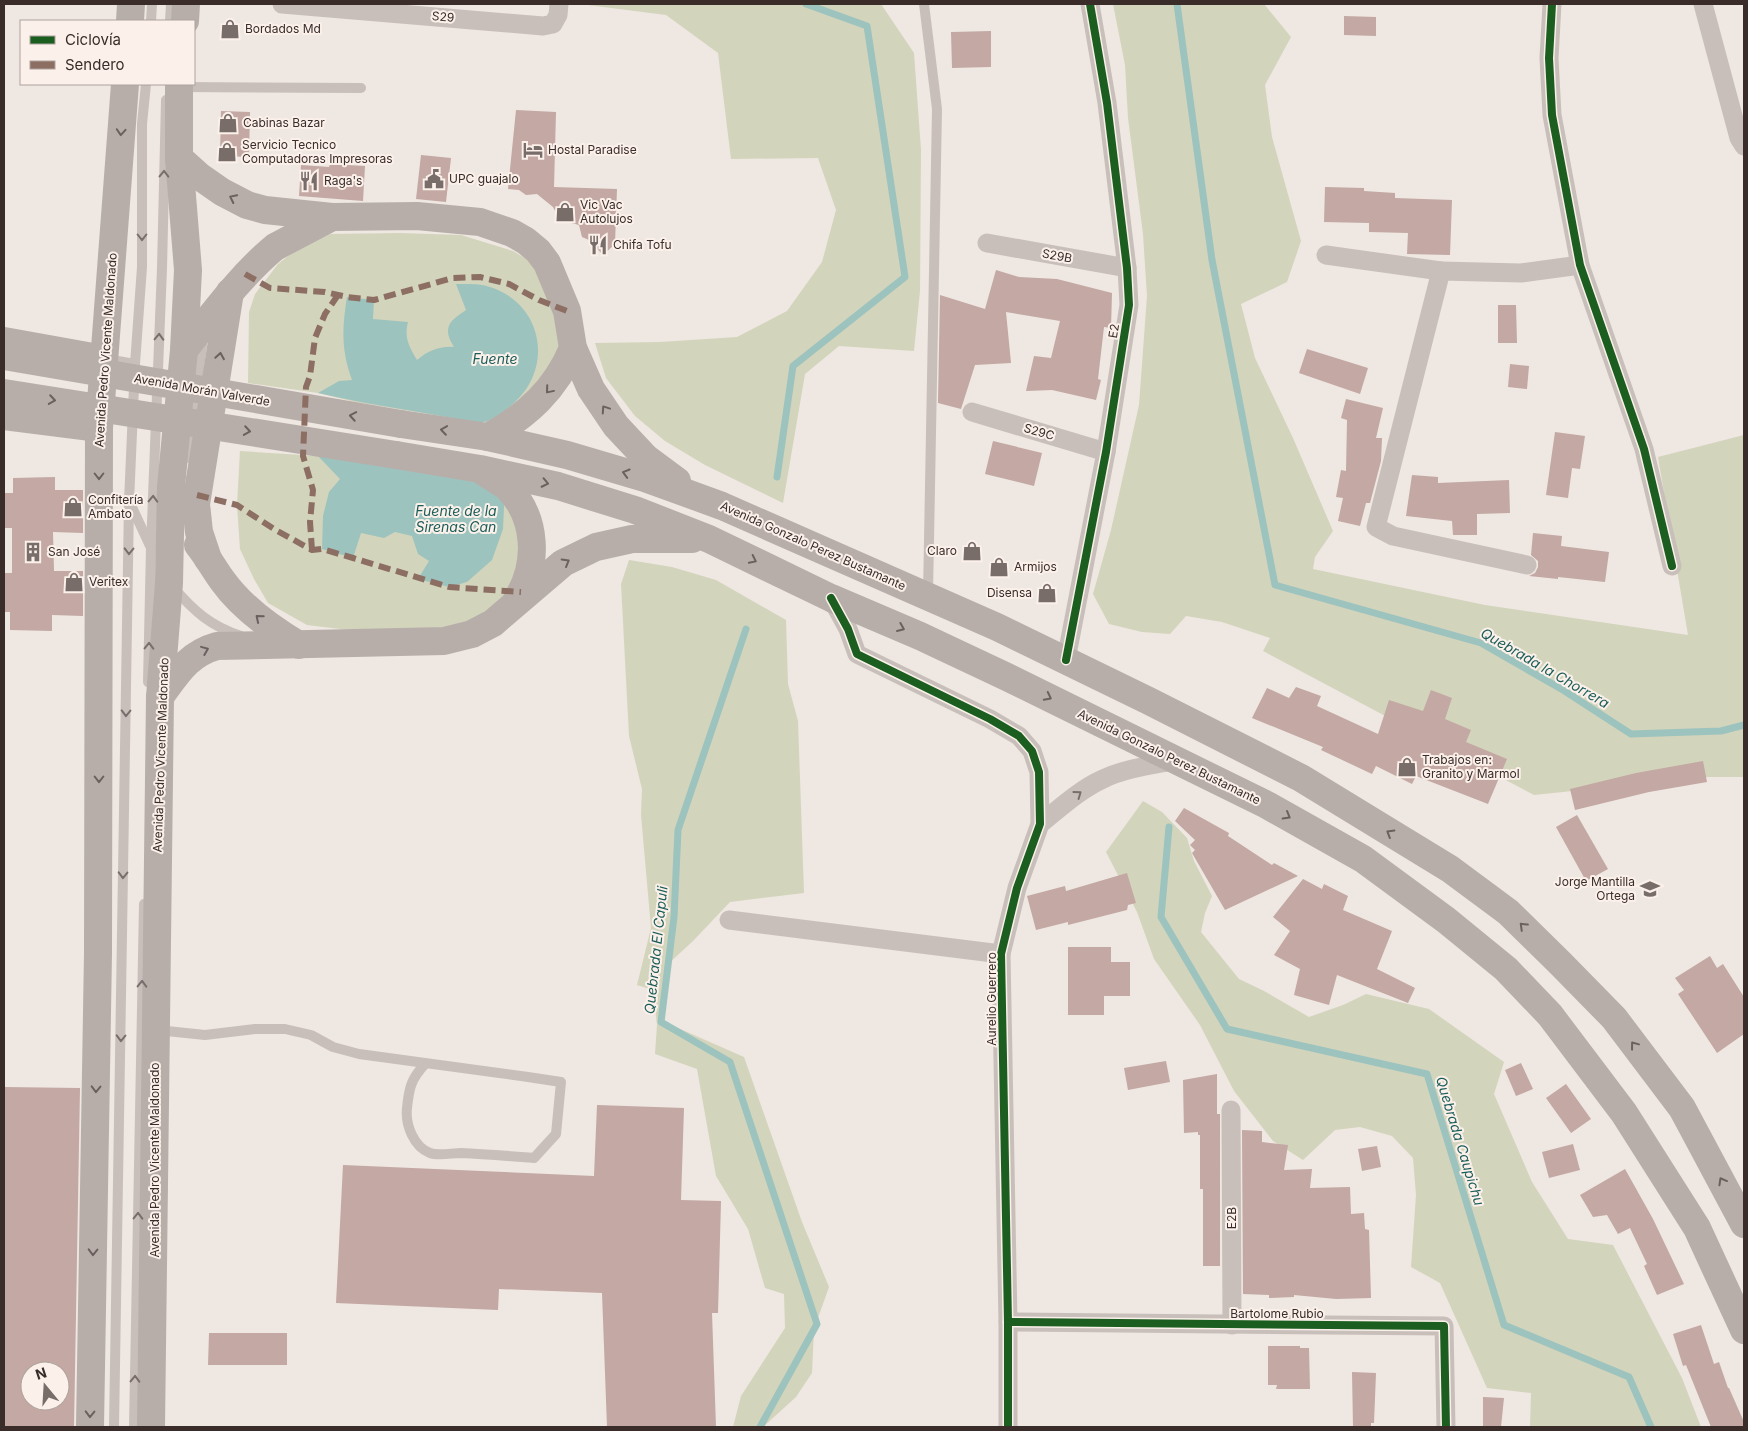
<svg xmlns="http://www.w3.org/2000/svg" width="1748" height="1431" font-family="Inter,sans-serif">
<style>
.green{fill:#d3d4bc}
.water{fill:#9dc3be}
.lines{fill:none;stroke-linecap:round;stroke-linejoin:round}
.stream{stroke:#9dc3be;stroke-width:7}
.building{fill:#c3a8a3;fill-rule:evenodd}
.lane{stroke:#c8bfbb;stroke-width:10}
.street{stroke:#c8bfbb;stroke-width:19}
.primary{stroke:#b7aeaa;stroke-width:28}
.primary-bridge{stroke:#b7aeaa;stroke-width:28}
.quiet{stroke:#8d6e63;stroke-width:6;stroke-dasharray:12 6;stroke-linecap:butt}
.cycleway-casing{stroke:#fbf1ea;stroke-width:11}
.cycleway{stroke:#1b5e20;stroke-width:8}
.oneway{stroke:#6b605d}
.oneway2{stroke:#796e6b}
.labels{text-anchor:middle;stroke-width:4;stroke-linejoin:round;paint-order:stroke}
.street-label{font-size:12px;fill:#392c29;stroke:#fbf1ea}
.poi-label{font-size:12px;fill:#392c29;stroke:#fbf1ea;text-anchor:start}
.water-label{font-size:14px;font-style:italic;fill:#1b5d59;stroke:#fbf1ea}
</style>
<rect width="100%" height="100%" fill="#efe7e2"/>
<g class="green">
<path d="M580,4H881L914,53L921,150L920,291L914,351L839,346L805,374L783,503L705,465L665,441L635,416L606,378L595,343L660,342L737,337L787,311L822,262L836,210L818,158L731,159L718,53L666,15Z"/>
<path d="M1113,4H1264L1291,37L1265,85L1272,137L1301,241L1287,282L1241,304L1255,358L1293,438L1333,531L1315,557L1313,569L1485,605L1688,635L1658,457L1744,435V777H1707L1534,795L1263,651L1270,638L1222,622L1186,616L1170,634L1142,632L1109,624L1093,594L1111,530L1139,405L1147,296L1143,234L1128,118L1125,65Z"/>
<path d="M400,233L461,235L513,251L530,261L567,311L573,348L511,417L482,423L355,402L318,393L248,383L249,312L255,294L278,264L293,252L330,234Z"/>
<path d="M240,451L318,456L469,473L524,512L527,579L472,634L373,633L307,625L268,603L254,579L240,549L237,505Z"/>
<path d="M629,560L672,567L716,580L786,620L788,684L798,721L804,893L730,902L693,941L668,964L662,1021L744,1057L802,1222L829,1287L814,1329L812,1373L796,1397L763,1427H733L741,1396L785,1328L784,1294L765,1288L748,1229L716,1176L697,1069L655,1054L657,1025L653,990L637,985L651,928L641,815L642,789L629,736L621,584Z"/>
<path d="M1143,801L1162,812L1187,838L1194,861L1212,896L1205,913L1201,932L1239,979L1264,991L1309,1017L1343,1005L1366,994L1429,1009L1504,1062L1494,1094L1532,1182L1568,1239L1613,1245L1682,1378L1701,1427H1530L1531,1393L1487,1388L1440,1283L1411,1267L1416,1195L1413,1158L1392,1136L1360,1127L1335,1130L1303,1160L1273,1141L1234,1091L1200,1025L1154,959L1137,912L1106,852Z"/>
</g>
<g class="water">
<path d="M456,284C469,284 481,283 493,288C543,306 553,367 515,402C506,410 495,420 483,422C475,424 455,418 446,417C403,409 360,403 318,393L339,381L352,380C341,350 342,328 347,297L374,300L373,319L408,322C404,338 409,346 417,360C428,351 439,346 454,347C442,328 449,321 466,310Z"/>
<path d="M318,456L505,486L503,529L492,560L467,582L449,587L418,579L429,561L418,554L412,536L395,532L384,538L361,533L353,558L322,549L323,516L329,492L340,479Z"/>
</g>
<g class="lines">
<g class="stream">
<path d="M1177,4L1212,260L1275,585L1481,643L1563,690L1631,734L1721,731L1744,725"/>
<path d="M777,477L793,366L905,277L867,26L806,4"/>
<path d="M746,629L678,830L674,917L661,1022L730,1062L817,1324L760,1427"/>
<path d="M1169,827L1161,917L1227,1029L1427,1074L1504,1325L1629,1377L1651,1427"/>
</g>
</g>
<g class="building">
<path d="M1344,16L1376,17V36L1344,35Z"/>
<path d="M991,31V67L952,68L951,32Z"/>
<path d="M516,110L556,112L554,187L617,189L615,244L603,255L589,240L582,237L579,225L560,220L553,207L537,194L526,195L519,190L508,189Z"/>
<path d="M221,111L250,112L249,157L220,156Z"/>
<path d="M421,155L451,158L446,202L416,199Z"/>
<path d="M330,164L365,166L363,201L299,196L301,165L329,167Z"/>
<path d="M1325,187L1364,188V191L1395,193V198L1452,200L1450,255L1407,254L1408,233L1369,232V223L1324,222Z"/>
<path d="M996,270L1019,277L1057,279L1112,293L1111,328L1104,327L1098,379L1101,380L1096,400L1052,390L1026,391L1034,356L1051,358L1060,321L1006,312L1011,363L975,365L961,409L938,403L940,295L985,309Z"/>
<path d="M1498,305H1516L1517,343H1498Z"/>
<path d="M1307,349L1368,368L1360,394L1299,373Z"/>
<path d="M1510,364L1529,366L1527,389L1508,387Z"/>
<path d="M1346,399L1383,408L1376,438H1382L1381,461L1370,503H1366L1360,526L1338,521L1343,498L1336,497L1341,470L1346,471L1347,420L1341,418Z"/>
<path d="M1555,432L1585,436L1580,469L1572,468L1568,498L1546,495Z"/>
<path d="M993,441L1042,453L1034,486L985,474Z"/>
<path d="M1412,475L1438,477V483L1509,480L1510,513L1477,514V535H1453L1452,521L1406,516Z"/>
<path d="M55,477V490H83V533L53,532L54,571H83V616L52,615V631L10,630V612H4V573H12V528H4V493H13V478Z"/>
<path d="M1533,533L1562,536L1561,546L1609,552L1605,582L1558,577V579L1529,576L1535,573L1538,567V561L1531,555Z"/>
<path d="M1296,687L1321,696L1317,706L1378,734L1389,700L1423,711L1431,690L1452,698L1445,719L1471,730L1466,742L1507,759L1488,804L1416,776L1412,784L1376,766L1372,774L1321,750L1323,747L1252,718L1267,688L1289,698Z"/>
<path d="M1703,761L1707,782L1649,792L1575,810L1570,789L1636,773Z"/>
<path d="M1184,808L1229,833L1228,836L1272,865L1274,863L1298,876L1225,910L1192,853L1195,850L1190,845L1195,840L1175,821Z"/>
<path d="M1577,815L1608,869L1586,881L1556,827Z"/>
<path d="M1127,873L1136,903L1128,905L1127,910L1068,925V922L1036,930L1027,896L1065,886L1066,891Z"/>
<path d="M1303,879L1322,889L1324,884L1348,896L1343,910L1392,931L1377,969L1415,988L1408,1003L1337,975L1329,1005L1294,995L1300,969L1274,955L1290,931L1273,917Z"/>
<path d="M1068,947H1111V962H1130V996H1104V1015H1068Z"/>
<path d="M1710,956L1717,968L1723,964L1744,997V1034L1717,1053L1678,994L1684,990L1675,978Z"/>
<path d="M1166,1061L1170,1082L1128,1090L1124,1068Z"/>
<path d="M1521,1063L1533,1089L1516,1096L1505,1070Z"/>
<path d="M1217,1074V1114H1220V1266H1203V1189H1200V1135H1198V1132L1184,1133L1183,1080Z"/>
<path d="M1566,1084L1591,1119L1571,1133L1546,1098Z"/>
<path d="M4,1087L80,1088L74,1427H4ZM30,1371H60V1401H30Z"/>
<path d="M597,1105L684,1108L681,1200L721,1201L718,1313H712L716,1427H607L602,1293L499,1289L498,1310L336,1303L343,1165L594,1176Z"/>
<path d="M1242,1130L1262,1131V1142L1288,1145L1284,1170L1312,1169L1310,1188L1350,1187L1351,1214L1364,1213L1365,1229L1369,1230L1371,1298L1336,1299L1294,1295V1297L1269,1298V1295L1243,1294Z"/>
<path d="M1573,1144L1580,1170L1549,1178L1542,1152Z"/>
<path d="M1377,1146L1381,1167L1362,1171L1358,1149Z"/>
<path d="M1625,1169L1653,1219L1684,1284L1657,1295L1644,1266L1647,1264L1630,1228L1618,1234L1607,1215L1593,1217L1580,1195Z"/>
<path d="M1701,1325L1714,1364L1719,1362L1728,1388H1729L1744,1422V1427H1711L1686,1365L1683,1366L1673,1334Z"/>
<path d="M209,1333H287V1365H208Z"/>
<path d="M1268,1346H1300V1348H1309L1310,1389H1276L1277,1385H1268Z"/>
<path d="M1352,1372L1376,1373L1374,1423H1371V1427H1353Z"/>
<path d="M1483,1397L1504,1398L1501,1427H1483Z"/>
</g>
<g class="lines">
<g class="lane">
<path d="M924,4L937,109L928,594"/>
<path d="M151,21L152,4"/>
<path d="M170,21L171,4"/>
<path d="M180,87L361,88"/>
<path d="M106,359L135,364"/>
<path d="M187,458L203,338"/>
<path d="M131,505L150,546"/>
<path d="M173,587C194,611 210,626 241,636"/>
<path d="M148,682L151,548L162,268L166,100"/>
<path d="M157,1030L205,1035L255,1029H285L311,1035L333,1047L359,1054L528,1077L561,1082L556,1134L534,1158C509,1156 485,1154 461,1153C452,1153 438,1156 430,1153C414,1147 405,1125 407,1108C409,1088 411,1079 425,1064"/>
<path d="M114,1427L129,502L135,364L142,267V124L146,84"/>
<path d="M134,1427L144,904"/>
</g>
<g class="street">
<path d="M282,4L543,26L553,24L558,15L559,4"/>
<path d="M1552,4L1549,58L1552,115L1580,265L1644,449L1672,566"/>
<path d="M1703,4L1739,138L1744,146"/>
<path d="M987,243L1127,268"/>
<path d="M1326,255L1441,271"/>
<path d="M972,412L1106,452"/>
<path d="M1527,565L1393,536L1376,527L1441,271L1521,273L1580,265"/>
<path d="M831,598L848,629L857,654L990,719L1019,736L1032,751L1039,772L1040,824L1017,888L1001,954L1008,1322V1427"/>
<path d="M1066,660L1106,452L1129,305L1127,268L1107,103L1090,4"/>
<path d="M1040,824C1060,808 1079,790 1103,779C1126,768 1153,765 1178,760"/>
<path d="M729,920L1001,954"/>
<path d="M1231,1110L1232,1325"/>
<path d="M1008,1322L1444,1326L1446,1427"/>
</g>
<g class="primary">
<path d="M130,21L131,4"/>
<path d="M185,21L186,4"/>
<path d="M179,158L199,176L222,192L247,205L265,210L332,217L417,216L480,222L512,233L526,241L538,251L547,263L567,311L573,348L591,389L616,426L646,458L677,481"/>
<path d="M4,341L104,359"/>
<path d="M184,350C213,314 240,276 275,247L332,217"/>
<path d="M4,416L99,428"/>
<path d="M401,424L488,437L567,455L645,478L722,506L997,627L1149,701L1301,778L1450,869L1508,912L1560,963L1614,1018L1682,1108L1744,1224"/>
<path d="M488,437C527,416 556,389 573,348"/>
<path d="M396,455L480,469L558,486L635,510L709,539L831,598L920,636L1007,677L1267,805L1363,859L1446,920L1506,969L1550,1015L1624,1113L1697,1228L1744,1330"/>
<path d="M485,473C493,478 501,482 508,488C537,518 539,564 517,599"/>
<path d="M198,545C207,556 214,569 222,580C242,608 270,628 299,645"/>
<path d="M208,559L199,532L196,504L230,292"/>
<path d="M160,697C177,674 188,654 217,646L444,641L472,634L493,623L563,563L596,547L632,539H692"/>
<path d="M90,1427L98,953L99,428L125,84"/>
<path d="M151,1427L160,697L169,583L171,487L184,350L188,270L179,158V84"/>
</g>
<g class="primary-bridge">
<path d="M4,356L401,424"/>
<path d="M4,393L396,455"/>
</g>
<g class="quiet">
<path d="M245,274L270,288L325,292L347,297L374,300L453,278L480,277L509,284L539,300L567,311"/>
<path d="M197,495L237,505L274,529L312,550L322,549L353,558L449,587L521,592"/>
<path d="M312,550L310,522L313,490L303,456L306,387L310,376L315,338L325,314L338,295"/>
</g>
<defs>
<g id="cycleway">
<path d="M1552,4L1549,58L1552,115L1580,265L1644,449L1672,566"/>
<path d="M831,598L848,629L857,654L990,719L1019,736L1032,751L1039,772L1040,824L1017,888L1001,954L1008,1322V1427"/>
<path d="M1066,660L1106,452L1129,305L1127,268L1107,103L1090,4"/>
<path d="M1008,1322L1444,1326L1446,1427"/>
</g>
</defs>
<use href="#cycleway" class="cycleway-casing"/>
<use href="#cycleway" class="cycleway"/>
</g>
<defs><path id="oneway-chevron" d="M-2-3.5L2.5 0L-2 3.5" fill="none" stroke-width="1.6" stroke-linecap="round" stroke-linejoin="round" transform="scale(1.25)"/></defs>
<g class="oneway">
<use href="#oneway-chevron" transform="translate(121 132) rotate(94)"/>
<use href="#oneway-chevron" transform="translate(233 198) rotate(-154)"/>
<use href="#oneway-chevron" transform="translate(220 356) rotate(-81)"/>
<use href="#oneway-chevron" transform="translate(549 390) rotate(130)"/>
<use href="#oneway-chevron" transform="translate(52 400) rotate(9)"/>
<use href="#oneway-chevron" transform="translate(605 409) rotate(-124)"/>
<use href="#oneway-chevron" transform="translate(353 416) rotate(-170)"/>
<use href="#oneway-chevron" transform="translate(444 430) rotate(-172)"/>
<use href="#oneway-chevron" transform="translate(247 431) rotate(9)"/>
<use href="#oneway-chevron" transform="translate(626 473) rotate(-164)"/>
<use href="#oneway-chevron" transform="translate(99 476) rotate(90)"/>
<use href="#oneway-chevron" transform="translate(545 483) rotate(12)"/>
<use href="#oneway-chevron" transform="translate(753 560) rotate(26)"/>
<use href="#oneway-chevron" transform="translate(566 562) rotate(-30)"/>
<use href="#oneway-chevron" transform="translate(259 618) rotate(-140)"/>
<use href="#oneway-chevron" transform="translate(901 628) rotate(23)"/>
<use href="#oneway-chevron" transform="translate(205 650) rotate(-22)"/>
<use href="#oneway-chevron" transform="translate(1048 697) rotate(27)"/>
<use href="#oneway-chevron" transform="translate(99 779) rotate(90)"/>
<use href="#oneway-chevron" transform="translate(1287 816) rotate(30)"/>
<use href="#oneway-chevron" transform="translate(1390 833) rotate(-149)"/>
<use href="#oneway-chevron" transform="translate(1523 926) rotate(-136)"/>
<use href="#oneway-chevron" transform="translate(1634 1045) rotate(-127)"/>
<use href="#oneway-chevron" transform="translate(96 1089) rotate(91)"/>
<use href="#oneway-chevron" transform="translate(1722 1181) rotate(-119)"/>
<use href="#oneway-chevron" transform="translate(93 1252) rotate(91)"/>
<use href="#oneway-chevron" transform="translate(90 1414) rotate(91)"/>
</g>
<g class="oneway2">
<use href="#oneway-chevron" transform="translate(164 174) rotate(-89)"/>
<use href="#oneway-chevron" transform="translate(142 237) rotate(90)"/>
<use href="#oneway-chevron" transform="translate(159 337) rotate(-88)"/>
<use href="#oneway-chevron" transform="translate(153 499) rotate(-88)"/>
<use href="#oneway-chevron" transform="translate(129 551) rotate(91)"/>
<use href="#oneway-chevron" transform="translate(149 646) rotate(-89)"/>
<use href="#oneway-chevron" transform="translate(126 713) rotate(91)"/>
<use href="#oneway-chevron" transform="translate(1078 794) rotate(-36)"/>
<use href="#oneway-chevron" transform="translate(123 875) rotate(91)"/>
<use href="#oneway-chevron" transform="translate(142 984) rotate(-89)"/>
<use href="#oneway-chevron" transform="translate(121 1038) rotate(91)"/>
<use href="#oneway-chevron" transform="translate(138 1216) rotate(-89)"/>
<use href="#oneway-chevron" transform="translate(135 1379) rotate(-89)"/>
</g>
<defs>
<symbol id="shop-bare" viewBox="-9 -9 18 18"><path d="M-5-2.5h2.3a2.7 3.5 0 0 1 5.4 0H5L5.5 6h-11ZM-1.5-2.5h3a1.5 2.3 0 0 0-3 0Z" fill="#796d6a" stroke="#fbf1ea" stroke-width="2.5" paint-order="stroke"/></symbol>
<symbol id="hotel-bare" viewBox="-9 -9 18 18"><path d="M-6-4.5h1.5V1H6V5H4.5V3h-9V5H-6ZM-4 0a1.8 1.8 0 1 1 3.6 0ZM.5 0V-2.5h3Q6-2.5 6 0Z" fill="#796d6a" stroke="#fbf1ea" stroke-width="2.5" paint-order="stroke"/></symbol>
<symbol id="civic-bare" viewBox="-9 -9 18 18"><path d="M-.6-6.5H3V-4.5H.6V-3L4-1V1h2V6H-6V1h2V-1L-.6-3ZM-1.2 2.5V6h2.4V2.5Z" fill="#796d6a" stroke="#fbf1ea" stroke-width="2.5" paint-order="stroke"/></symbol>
<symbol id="restaurant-bare" viewBox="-9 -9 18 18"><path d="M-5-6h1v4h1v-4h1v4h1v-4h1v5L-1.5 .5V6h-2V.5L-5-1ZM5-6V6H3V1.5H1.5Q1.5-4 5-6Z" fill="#796d6a" stroke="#fbf1ea" stroke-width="2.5" paint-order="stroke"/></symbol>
<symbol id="building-bare" viewBox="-9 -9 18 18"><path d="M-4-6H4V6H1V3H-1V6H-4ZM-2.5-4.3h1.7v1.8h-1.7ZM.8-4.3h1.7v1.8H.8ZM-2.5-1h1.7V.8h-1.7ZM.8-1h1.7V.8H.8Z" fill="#796d6a" stroke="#fbf1ea" stroke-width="2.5" paint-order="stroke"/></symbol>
<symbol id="school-bare" viewBox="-9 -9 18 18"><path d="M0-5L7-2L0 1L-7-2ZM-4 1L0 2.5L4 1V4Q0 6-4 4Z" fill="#796d6a" stroke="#fbf1ea" stroke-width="2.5" paint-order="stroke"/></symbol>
</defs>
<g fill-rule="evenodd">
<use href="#shop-bare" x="216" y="15" width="28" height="28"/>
<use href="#shop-bare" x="214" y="109" width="28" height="28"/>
<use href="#hotel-bare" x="519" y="136" width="28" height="28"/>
<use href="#shop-bare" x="213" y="138" width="28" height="28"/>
<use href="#civic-bare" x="420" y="165" width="28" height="28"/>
<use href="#restaurant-bare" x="295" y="167" width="28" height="28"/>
<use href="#shop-bare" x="551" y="198" width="28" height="28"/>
<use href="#restaurant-bare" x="584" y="231" width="28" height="28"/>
<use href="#shop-bare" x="59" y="493" width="28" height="28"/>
<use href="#shop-bare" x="958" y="537" width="28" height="28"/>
<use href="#building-bare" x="19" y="538" width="28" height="28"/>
<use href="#shop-bare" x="985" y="553" width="28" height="28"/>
<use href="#shop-bare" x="60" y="568" width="28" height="28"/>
<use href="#shop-bare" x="1033" y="579" width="28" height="28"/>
<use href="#shop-bare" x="1393" y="753" width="28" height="28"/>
<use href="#school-bare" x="1636" y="875" width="28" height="28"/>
</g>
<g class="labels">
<g class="street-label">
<text transform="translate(443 17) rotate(5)" y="4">S29</text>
<text transform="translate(1057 256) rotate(10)" y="4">S29B</text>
<text transform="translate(1114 331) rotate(-81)" y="4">E2</text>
<text transform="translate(106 350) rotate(-86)" y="4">Avenida Pedro Vicente Maldonado</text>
<text transform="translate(202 390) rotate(10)" y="4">Avenida Morán Valverde</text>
<text transform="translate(1039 432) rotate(16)" y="4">S29C</text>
<text transform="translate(813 546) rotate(24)" y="4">Avenida Gonzalo Perez Bustamante</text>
<text transform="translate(161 755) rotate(-88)" y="4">Avenida Pedro Vicente Maldonado</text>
<text transform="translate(1169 757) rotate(26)" y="4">Avenida Gonzalo Perez Bustamante</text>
<text transform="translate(992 999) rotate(-90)" y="4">Aurelio Guerrero</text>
<text transform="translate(155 1160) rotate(-90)" y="4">Avenida Pedro Vicente Maldonado</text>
<text transform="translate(1232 1218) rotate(-90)" y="4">E2B</text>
<text x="1277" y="1318">Bartolome Rubio</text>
</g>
<g class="poi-label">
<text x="245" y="33">Bordados Md</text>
<text x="243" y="127">Cabinas Bazar</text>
<text x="242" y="149">Servicio Tecnico<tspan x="242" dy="14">Computadoras Impresoras</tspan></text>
<text x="548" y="154">Hostal Paradise</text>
<text x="449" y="183">UPC guajalo</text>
<text x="324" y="185">Raga's</text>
<text x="580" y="209">Vic Vac<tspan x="580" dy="14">Autolujos</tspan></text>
<text x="613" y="249">Chifa Tofu</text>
<text x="88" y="504">Confitería<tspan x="88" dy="14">Ambato</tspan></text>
<text x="957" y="555" text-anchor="end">Claro</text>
<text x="48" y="556">San José</text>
<text x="1014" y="571">Armijos</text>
<text x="89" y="586">Veritex</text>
<text x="1032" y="597" text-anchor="end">Disensa</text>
<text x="1422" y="764">Trabajos en:<tspan x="1422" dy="14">Granito y Marmol</tspan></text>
<text x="1635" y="886" text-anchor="end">Jorge Mantilla<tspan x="1635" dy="14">Ortega</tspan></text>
</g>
<g class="water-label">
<text x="495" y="364">Fuente</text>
<text x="456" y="516">Fuente de la<tspan x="456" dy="16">Sirenas Can</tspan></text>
<text transform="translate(1545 668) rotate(30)" y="5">Quebrada la Chorrera</text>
<text transform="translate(656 950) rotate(-84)" y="5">Quebrada El Capuli</text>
<text transform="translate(1460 1141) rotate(73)" y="5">Quebrada Caupichu</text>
</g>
</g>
<rect width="1748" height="1431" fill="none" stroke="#392c29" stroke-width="10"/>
<rect x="20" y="20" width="175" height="65" fill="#fbf1ea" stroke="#ada29d"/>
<rect x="30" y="36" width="25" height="8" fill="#1b5e20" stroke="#ada29d"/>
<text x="65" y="45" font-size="15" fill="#392c29">Ciclovía</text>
<rect x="30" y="61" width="25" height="8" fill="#8d6e63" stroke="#ada29d"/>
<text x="65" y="70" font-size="15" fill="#392c29">Sendero</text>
<g transform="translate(45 1386) rotate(342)"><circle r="24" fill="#fbf1ea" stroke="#ada29d"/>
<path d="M0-4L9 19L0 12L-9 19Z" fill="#796d6a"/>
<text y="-8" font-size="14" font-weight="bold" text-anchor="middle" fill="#392c29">N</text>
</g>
</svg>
